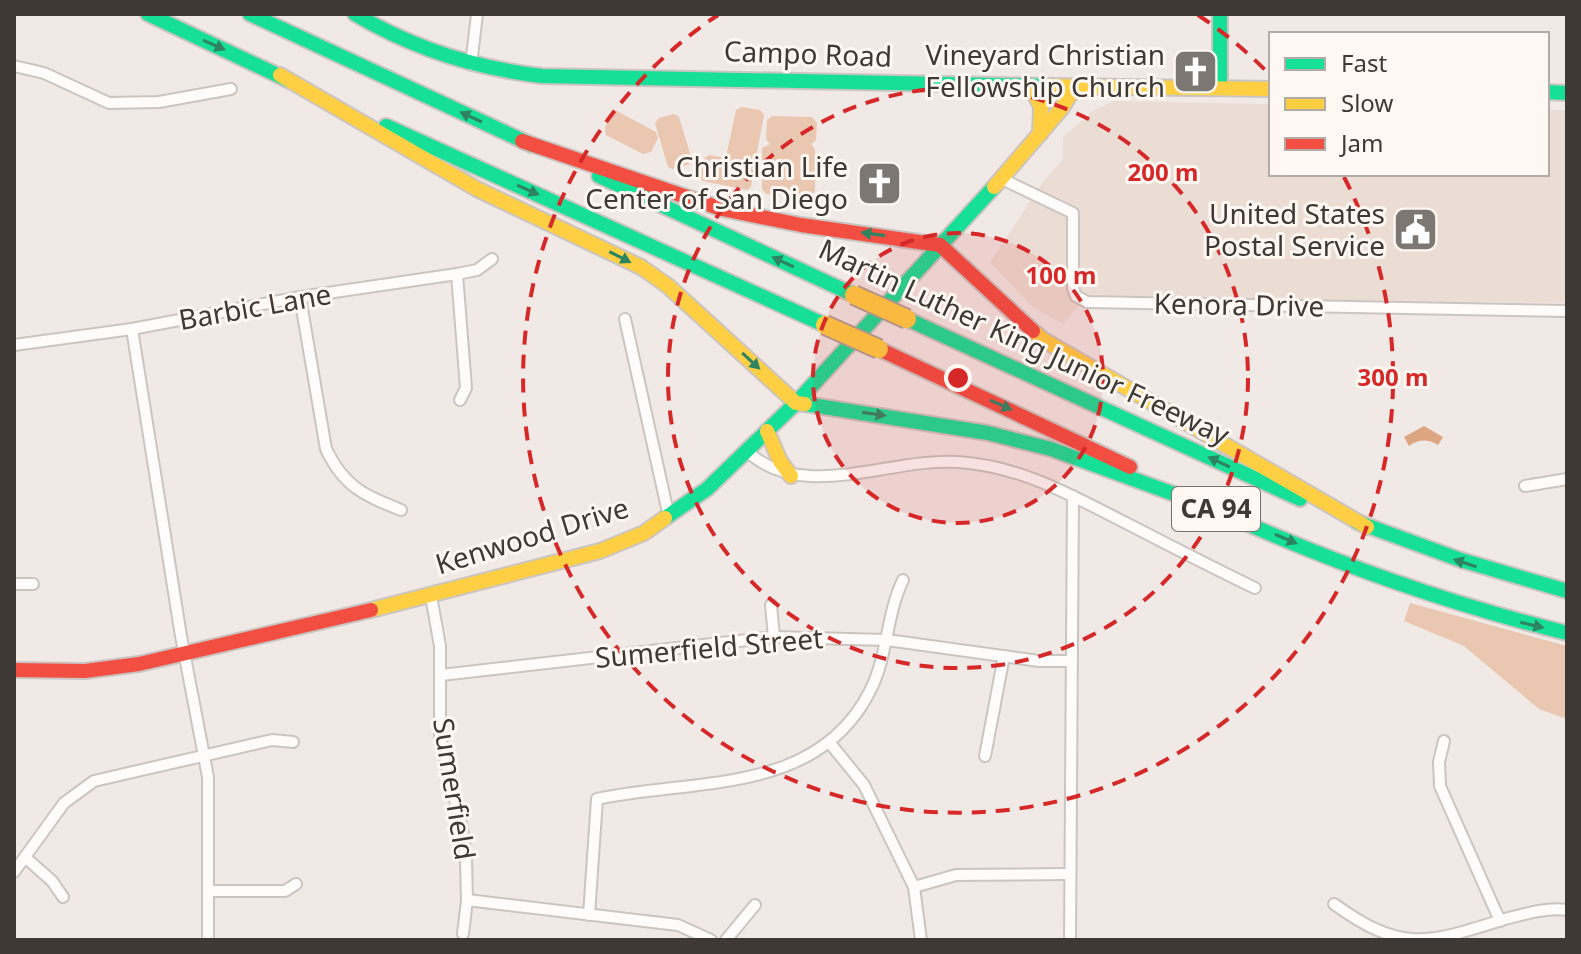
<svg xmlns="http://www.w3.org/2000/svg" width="1581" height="954" font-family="'Noto Sans',sans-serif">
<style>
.built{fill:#ecddd4}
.green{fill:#e9c7b1}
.water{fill:#dca682}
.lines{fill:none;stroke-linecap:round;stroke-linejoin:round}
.street-casing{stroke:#cbc5c1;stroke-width:14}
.fast-casing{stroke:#cbc5c1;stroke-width:18}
.slow-casing{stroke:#cbc5c1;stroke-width:18}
.jam-casing{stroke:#cbc5c1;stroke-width:18}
.street{stroke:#fdfcfb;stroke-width:10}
.fast{stroke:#16e098;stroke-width:14}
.slow{stroke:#ffcf43;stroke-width:14}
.jam{stroke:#f24e42;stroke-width:14}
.slow-bridge-casing{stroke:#b0a196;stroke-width:22;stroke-linecap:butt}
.slow-bridge{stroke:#ffcf43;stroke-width:18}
.oneway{fill:#2c8462}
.ring{fill:none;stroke:#d62828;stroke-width:4;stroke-dasharray:14 10}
.labels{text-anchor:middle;stroke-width:6;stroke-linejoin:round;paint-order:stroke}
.shield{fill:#fff7f2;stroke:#78726e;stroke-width:2}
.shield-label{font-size:26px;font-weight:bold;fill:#3e3935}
.street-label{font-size:28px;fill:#3e3935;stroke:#fff7f2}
.poi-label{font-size:28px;fill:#3e3935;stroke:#fff7f2;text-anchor:end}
.centre{fill:#d62828;stroke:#fff7f2;stroke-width:4}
.ring-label{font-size:24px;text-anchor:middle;font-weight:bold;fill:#d62828;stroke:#fff7f2;stroke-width:6;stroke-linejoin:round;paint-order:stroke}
</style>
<rect width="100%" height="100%" fill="#f1e9e5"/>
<path class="built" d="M1114,101L1271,104V174H1547V110H1567V303L1085,298L1063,324L1033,307L990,262L1043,182L1063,159V137L1093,111Z"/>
<g class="green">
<path d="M742,107L760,110L764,115L756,158L751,164L754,168L751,187L747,190L702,181L700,176L704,158L710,155L730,159L727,152L736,110Z"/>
<path d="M615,110L656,132L658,138L651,152L643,154L606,135L605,127Z"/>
<path d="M674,114L679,117L692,160L690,164L673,169L668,167L655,123L659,118Z"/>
<path d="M772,116L812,117L817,123L816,140L811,144L815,149V192L810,196H794L790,192L786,195L766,194L762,189V148L770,144L766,139L767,120Z"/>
<path d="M1410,603L1567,646V719L1539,709L1464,646L1404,621Z"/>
</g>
<path class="water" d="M1424,426L1443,437L1438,445C1428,439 1419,439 1409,446L1404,437Z"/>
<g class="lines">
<defs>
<g id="street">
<path d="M471,65L477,14"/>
<path d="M14,66L44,73L109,103L159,102L231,89"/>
<path d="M1002,179L1073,213V288L1076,296L1087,302L1567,311"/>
<path d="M457,274L466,388L460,400"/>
<path d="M300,297L326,449C344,487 364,495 401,510"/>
<path d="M625,319L669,517"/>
<path d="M132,329L181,636L208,777V940"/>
<path d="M14,345L132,329L300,297L457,274L477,270L492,259"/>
<path d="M746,450C801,504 891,457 958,462C1020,466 1069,494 1124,522C1167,544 1211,567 1255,588"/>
<path d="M1525,486L1567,479"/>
<path d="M14,584H33"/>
<path d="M431,596L440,646V737L462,829L466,860L467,900L463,934"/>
<path d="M771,605L774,637"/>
<path d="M441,675L774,637L887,640L1039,661H1071"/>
<path d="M1444,741L1439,762L1440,786L1500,921"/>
<path d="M829,742L864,785L914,887L921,940"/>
<path d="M985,756L1004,656"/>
<path d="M26,858L52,881L63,897"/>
<path d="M14,872L64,803L94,781L272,740L293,742"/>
<path d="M914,887L956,875L1070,874"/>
<path d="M208,891H285L296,884"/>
<path d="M467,900L678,925L711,940"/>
<path d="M1334,904C1403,954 1429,943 1505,919C1524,914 1547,907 1567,910"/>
<path d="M589,915L597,799C694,778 817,796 870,691C888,656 886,615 903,580"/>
<path d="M726,940L755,905"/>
<path d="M1070,940L1073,496"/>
</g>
<g id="fast">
<path d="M148,14L290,81"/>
<path d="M250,14L532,145"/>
<path d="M355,14C414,49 474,68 542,76L1048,86"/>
<path d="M1220,14V88"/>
<path d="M1547,92L1567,93"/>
<path d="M386,126L825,325"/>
<path d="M599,176L854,295"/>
<path d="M907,319L1300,499"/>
<path d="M805,404L988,433L1051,449L1207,506"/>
<path d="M1199,502C1317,557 1441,602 1567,633"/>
<path d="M665,518L707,489L796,403L994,187"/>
<path d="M1357,522L1461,560L1567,591"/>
</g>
<g id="slow">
<path d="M280,75L477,189L641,267L668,286L796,403L805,404"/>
<path d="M1031,86L1041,107L1040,134"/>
<path d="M1048,86L1271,89"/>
<path d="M994,187L1061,109L1075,87"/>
<path d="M1033,331L1042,339L1367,527"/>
<path d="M767,431L780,461L791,476"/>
<path d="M371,610L600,551L644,533L665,518"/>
</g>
<g id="jam">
<path d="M522,141L722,209L801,225L940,245L1033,331"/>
<path d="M879,349L1130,467"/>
<path d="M14,670L85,671L139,664L371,610"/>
</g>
</defs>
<use href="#street" class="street-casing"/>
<use href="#fast" class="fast-casing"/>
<use href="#slow" class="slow-casing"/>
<use href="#jam" class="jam-casing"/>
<use href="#street" class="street"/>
<use href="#fast" class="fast"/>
<use href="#slow" class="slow"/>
<use href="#jam" class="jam"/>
<defs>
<g id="slow-bridge">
<path d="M854,295L907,319"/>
<path d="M825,325L879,349"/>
</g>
</defs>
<use href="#slow-bridge" class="slow-bridge-casing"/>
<use href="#slow-bridge" class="slow-bridge"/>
</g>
<defs><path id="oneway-solid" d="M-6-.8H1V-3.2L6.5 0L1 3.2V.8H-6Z" transform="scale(2)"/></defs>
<g class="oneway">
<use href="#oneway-solid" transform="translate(214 45) rotate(24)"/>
<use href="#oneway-solid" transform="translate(471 117) rotate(-155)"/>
<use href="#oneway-solid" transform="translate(528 190) rotate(24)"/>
<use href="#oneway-solid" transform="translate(873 234) rotate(-172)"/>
<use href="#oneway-solid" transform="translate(620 257) rotate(27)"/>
<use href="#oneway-solid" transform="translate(783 262) rotate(-155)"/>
<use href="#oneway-solid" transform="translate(751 361) rotate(43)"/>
<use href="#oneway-solid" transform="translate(1001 405) rotate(24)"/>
<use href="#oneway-solid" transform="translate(874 414) rotate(8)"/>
<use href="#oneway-solid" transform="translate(1219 462) rotate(-155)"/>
<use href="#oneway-solid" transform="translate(1286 539) rotate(23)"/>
<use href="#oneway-solid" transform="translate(1465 563) rotate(-162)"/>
<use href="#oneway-solid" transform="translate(1532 625) rotate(13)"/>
</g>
<circle cx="958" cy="378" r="145" fill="#d62828" fill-opacity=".12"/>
<g class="ring">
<circle cx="958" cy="378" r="145"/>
<circle cx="958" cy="378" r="290"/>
<path d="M1198 15A435 435 0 0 1 1271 76M1344 177A435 435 0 1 1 718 15"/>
</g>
<defs>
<symbol id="church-square" viewBox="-11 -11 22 22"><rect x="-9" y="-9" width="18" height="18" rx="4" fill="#7d7773" stroke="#fff7f2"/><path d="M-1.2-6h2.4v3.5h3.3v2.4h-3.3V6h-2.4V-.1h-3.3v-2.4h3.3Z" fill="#fff"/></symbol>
<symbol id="civic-square" viewBox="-11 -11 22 22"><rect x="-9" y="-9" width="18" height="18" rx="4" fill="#7d7773" stroke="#fff7f2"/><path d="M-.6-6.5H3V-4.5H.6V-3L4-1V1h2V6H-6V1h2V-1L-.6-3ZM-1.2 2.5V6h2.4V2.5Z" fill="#fff"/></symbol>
</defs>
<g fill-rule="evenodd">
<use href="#church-square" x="1170" y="46" width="51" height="51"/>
<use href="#church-square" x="854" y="158" width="51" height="51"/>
<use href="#civic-square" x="1390" y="204" width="51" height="51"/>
</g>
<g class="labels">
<rect class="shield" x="1172" y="487" width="88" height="44" rx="6"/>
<g class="shield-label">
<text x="1216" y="518">CA 94</text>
</g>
<g class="street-label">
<text transform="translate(808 54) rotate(2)" y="10">Campo Road</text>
<text transform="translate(1239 305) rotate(1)" y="10">Kenora Drive</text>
<text transform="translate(255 307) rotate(-10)" y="10">Barbic Lane</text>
<text transform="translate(1024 342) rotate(25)" y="10">Martin Luther King Junior Freeway</text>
<text transform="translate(532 536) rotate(-17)" y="10">Kenwood Drive</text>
<text transform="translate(709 648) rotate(-5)" y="10">Sumerfield Street</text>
<text transform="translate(454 789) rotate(81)" y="10">Sumerfield</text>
</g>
<g class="poi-label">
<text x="1165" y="65">Vineyard Christian<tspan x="1165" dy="32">Fellowship Church</tspan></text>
<text x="848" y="177">Christian Life<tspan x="848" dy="32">Center of San Diego</tspan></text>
<text x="1385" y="224">United States<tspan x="1385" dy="32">Postal Service</tspan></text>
</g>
</g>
<circle cx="958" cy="378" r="12" class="centre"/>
<g class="ring-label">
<text x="1163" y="181">200 m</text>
<text x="1061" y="284">100 m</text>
<text x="1393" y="386">300 m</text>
</g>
<rect width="1581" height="954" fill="none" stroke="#3e3935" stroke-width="32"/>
<rect x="1269" y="32" width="280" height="144" fill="#fff7f2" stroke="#b2aba6" stroke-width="2"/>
<rect x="1285" y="58" width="40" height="12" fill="#16e098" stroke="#b2aba6" stroke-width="2"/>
<text x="1341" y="72" font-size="24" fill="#3e3935">Fast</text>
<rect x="1285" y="98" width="40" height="12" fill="#ffcf43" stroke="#b2aba6" stroke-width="2"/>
<text x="1341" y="112" font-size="24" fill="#3e3935">Slow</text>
<rect x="1285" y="138" width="40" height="12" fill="#f24e42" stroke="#b2aba6" stroke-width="2"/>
<text x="1341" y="152" font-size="24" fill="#3e3935">Jam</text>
</svg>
